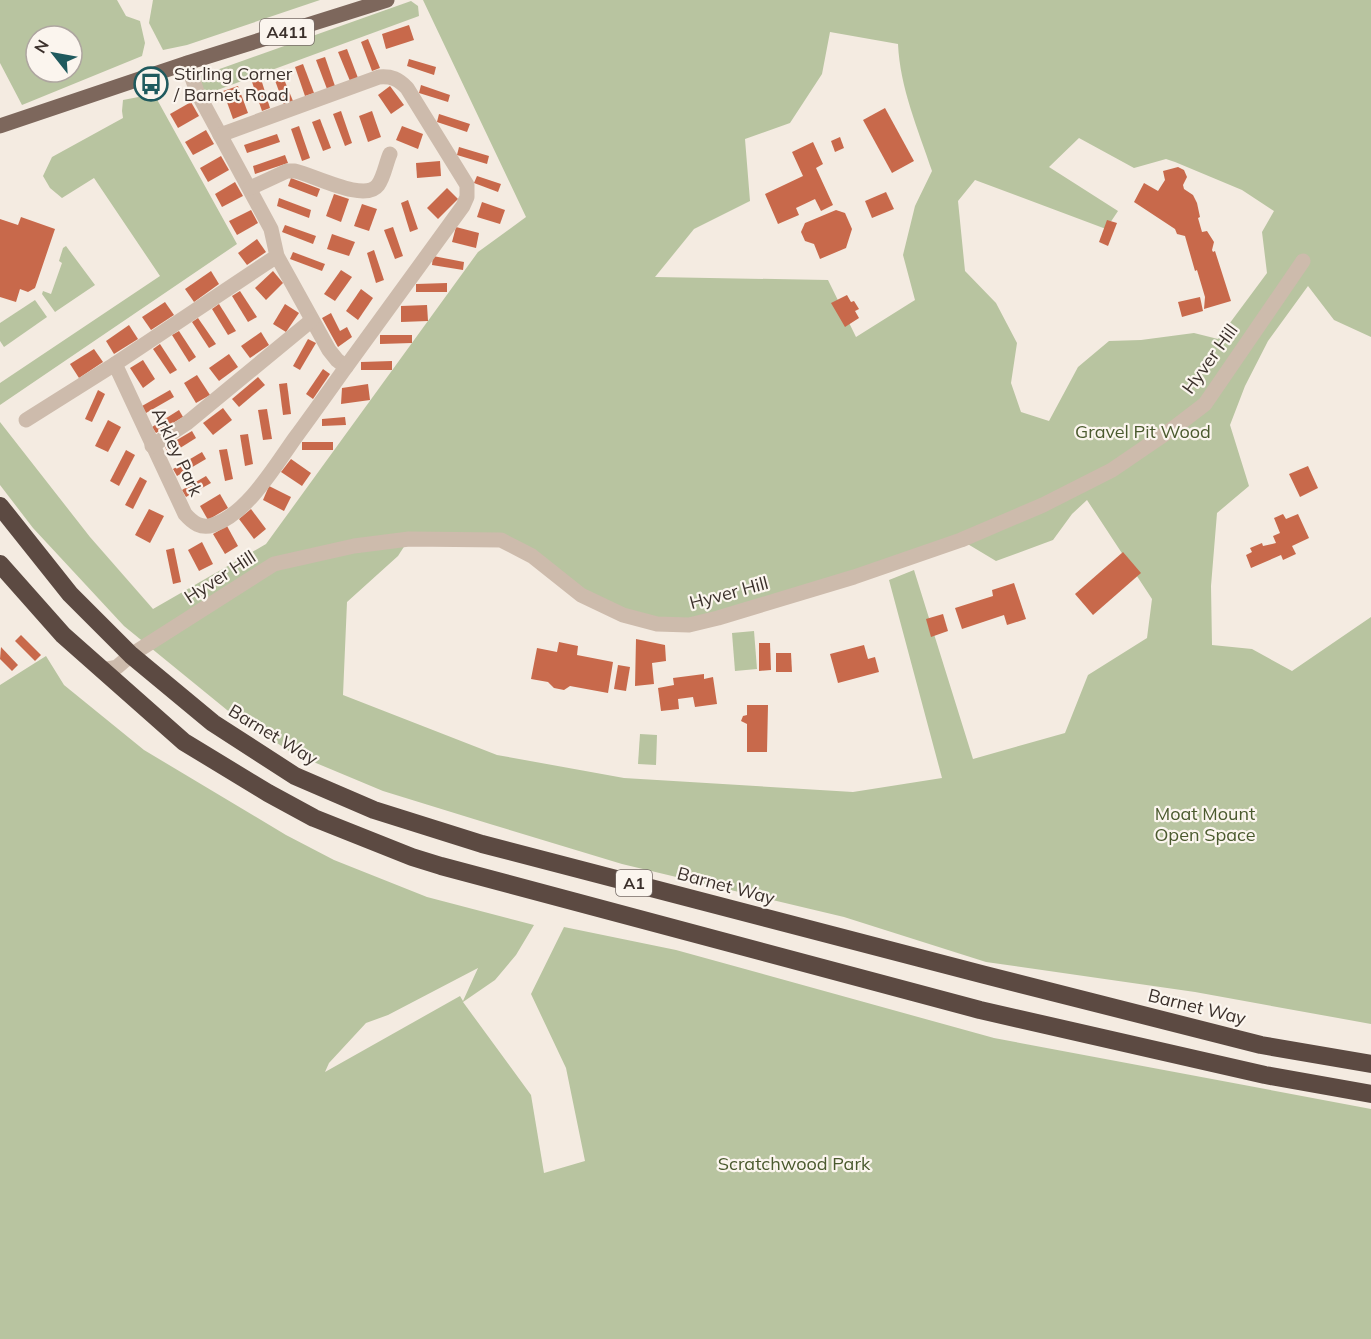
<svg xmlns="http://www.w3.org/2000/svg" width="1371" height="1339" font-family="Mulish,sans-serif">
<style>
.green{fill:#b8c4a0;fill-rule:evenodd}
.building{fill:#c8694b}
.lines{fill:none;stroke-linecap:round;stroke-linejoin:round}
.minor{stroke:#cdbbac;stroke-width:15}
.major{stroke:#7d675c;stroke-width:15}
.highway{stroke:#5c4a42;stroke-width:18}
.labels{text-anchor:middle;stroke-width:4.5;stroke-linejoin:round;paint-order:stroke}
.shield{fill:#fbf5ee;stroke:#756b66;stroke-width:1.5}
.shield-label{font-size:16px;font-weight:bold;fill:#3b302b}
.poi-label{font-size:18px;fill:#3b302b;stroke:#fbf5ee;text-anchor:start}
.street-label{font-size:18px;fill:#3b302b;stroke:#fbf5ee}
.park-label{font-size:18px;fill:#4a5a2e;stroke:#fbf5ee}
</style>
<rect width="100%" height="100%" fill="#f4ebe1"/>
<g class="green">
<path d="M0,0H117L126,16L140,21L145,43L142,56L22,105L0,63ZM36,36H72V72H36Z"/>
<path d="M153,0H320L187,45L163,50L149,23Z"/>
<path d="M423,0H1371V337L1334,320L1308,286L1268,341L1245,386L1230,425L1249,486L1217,513L1211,586L1212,645L1252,649L1292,671L1371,617V1024L1195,992L986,962L844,917L622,864L490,824L383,791L292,753L227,710L124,626L33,528L0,485V422L90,537L153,609L266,544L478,252L526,217ZM830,32L898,44C900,88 918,129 932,171L915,206L903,255L915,300L856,337L828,280L655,277L694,229L750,201L745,139L790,123L822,74ZM1079,138L1134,168L1166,159L1175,162L1242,190L1274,211L1262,232L1267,273L1218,339L1194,333L1141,340L1109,341L1078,367L1049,421L1021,412L1011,383L1017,343L996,303L965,271L958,201L975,180L1106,229L1118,211L1049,167ZM1087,500L1152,599L1147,638L1088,675L1065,733L973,759L914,570L889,580L942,778L853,792L624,778L497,755L343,695L347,602L398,556L409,539L501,540L623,615L689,625L961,540L996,561L1053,540L1072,514Z"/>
<path d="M411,1L418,6L419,16L212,92L203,90L200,76Z"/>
<path d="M154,94L237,244L0,405V383L160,276L94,178L62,198L50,188L43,176L52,157L123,118L122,111L123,100Z"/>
<path d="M66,246L95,285L55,312L42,294L43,291L51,294L62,263L59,261L63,248Z"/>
<path d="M35,300L47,317L4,347L0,341V323Z"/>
<path d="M754,631L757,669L735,671L732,633Z"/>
<path d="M46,656L64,685L144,750L286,835L334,860L427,897L534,925L516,955L495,980L463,1002L531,1095L544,1173L585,1161L566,1068L531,994L564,927L676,950L994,1038L1371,1109V1339H0V685ZM478,968L463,1001L460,996L325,1072L329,1063L366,1023L388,1015Z"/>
<path d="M640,734L657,735L656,765L638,764Z"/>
</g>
<g class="building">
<path d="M409,25L414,40L386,49L382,34Z"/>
<path d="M368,39L380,68L372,71L361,42Z"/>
<path d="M347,49L358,78L350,81L338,52Z"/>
<path d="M325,57L335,86L327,89L316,60Z"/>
<path d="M409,59L436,67L434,75L407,66Z"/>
<path d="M303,64L314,93L305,96L295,67Z"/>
<path d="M281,72L293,101L284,105L273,75Z"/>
<path d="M261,79L270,108L262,111L252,82Z"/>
<path d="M421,85L450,95L448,102L419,93Z"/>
<path d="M238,86L248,113L233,119L223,91Z"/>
<path d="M390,86L404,105L391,114L378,95Z"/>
<path d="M191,102L199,116L178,128L170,114Z"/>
<path d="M885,108L914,161L892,173L863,120Z"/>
<path d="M341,111L352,143L345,146L333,114Z"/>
<path d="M372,111L381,137L368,142L359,116Z"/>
<path d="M439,114L470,124L467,132L437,122Z"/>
<path d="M320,119L331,148L323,151L312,122Z"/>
<path d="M299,126L310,158L302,161L291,129Z"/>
<path d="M402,126L423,134L418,149L396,140Z"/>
<path d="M206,130L214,144L193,155L185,142Z"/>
<path d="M277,134L280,142L247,153L244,145Z"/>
<path d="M840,137L844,148L835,152L831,141Z"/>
<path d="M813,142L823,164L816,168L833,205L821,211L815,199L796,208L799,215L778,224L765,194L803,176L792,152Z"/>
<path d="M459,147L489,156L487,164L457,155Z"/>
<path d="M285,155L288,163L255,174L253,166Z"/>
<path d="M221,156L229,170L208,182L200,168Z"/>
<path d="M440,161L441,176L417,178L416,163Z"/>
<path d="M1178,167L1184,170L1187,177L1183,185L1184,189L1193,195L1197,203L1200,217L1198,218L1202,232L1207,231L1214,242L1212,250L1213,252L1215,251L1231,301L1204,309L1205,297L1197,270L1195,271L1185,236L1177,234L1175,229L1134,202L1144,183L1158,191L1165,180L1163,171Z"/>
<path d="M477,176L501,184L498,192L474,183Z"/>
<path d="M291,178L320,189L317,197L288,186Z"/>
<path d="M235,182L243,196L222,207L215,194Z"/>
<path d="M447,188L458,199L438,219L427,208Z"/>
<path d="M886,192L894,209L872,218L865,201Z"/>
<path d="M334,194L349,199L341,222L326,216Z"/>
<path d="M279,198L311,210L309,218L277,206Z"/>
<path d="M408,200L418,229L410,232L401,203Z"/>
<path d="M482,202L505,210L500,224L477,217Z"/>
<path d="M362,204L377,209L369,231L354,226Z"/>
<path d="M251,210L258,223L237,235L229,221Z"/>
<path d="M836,210L845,213L852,229L846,248L820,259L814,244L805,241L801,232L805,223Z"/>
<path d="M21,217L55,229L35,288L28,292L20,289L16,302L0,297V219L18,225Z"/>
<path d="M1107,220L1117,223L1108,246L1099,242Z"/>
<path d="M285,225L316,236L313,244L282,232Z"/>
<path d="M393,227L403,256L395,259L384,230Z"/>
<path d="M456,227L479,233L476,248L452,242Z"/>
<path d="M332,234L355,242L349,256L327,249Z"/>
<path d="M257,239L266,252L247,265L238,253Z"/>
<path d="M374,250L384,280L376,283L367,253Z"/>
<path d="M293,252L325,264L322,271L290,259Z"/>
<path d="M433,256L464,262L463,270L432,265Z"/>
<path d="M341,270L352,277L335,301L324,294Z"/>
<path d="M211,271L219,284L194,302L185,289Z"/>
<path d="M273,271L283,283L266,300L255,288Z"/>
<path d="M447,283V292H416V284Z"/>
<path d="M361,289L373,298L358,320L346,311Z"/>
<path d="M240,291L257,317L248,322L232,296Z"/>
<path d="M847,295L851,302L854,301L859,309L855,311L859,318L845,327L831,303Z"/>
<path d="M1200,297L1203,311L1182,317L1178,302Z"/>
<path d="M165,302L174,315L151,330L142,317Z"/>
<path d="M219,304L236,331L228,335L212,309Z"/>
<path d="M285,304L299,313L286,332L273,324Z"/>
<path d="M427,305L428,321L401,322V306Z"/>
<path d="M331,313L340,331L347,327L352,337L338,347L322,318Z"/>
<path d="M198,318L216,344L209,348L192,322Z"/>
<path d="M129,325L138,339L114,354L106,341Z"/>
<path d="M179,331L196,357L189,362L172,335Z"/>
<path d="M261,332L269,345L250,358L241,346Z"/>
<path d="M380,335H412V343L380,344Z"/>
<path d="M308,339L316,343L300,370L293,366Z"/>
<path d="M160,344L177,370L170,374L153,349Z"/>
<path d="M94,349L103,362L79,378L70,364Z"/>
<path d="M229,354L238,367L219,381L209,368Z"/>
<path d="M143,360L155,379L143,388L130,368Z"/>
<path d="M392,361V370H361V362Z"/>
<path d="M323,369L330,374L313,399L306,394Z"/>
<path d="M197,375L210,395L196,403L184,383Z"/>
<path d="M258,377L265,385L239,407L232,399Z"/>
<path d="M287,383L291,414L283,415L279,384Z"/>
<path d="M368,384L370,400L341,404L342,388Z"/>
<path d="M98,390L105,394L92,422L85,419Z"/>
<path d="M170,390L174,397L146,413L142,406Z"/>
<path d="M223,408L232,420L213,435L203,423Z"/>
<path d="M267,409L272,439L263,440L258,410Z"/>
<path d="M179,410L183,417L156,433L152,427Z"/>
<path d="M345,417L346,425L322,426V419Z"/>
<path d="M108,420L121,427L108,452L95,446Z"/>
<path d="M192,431L196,438L169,455L165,447Z"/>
<path d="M248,434L253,464L245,466L240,435Z"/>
<rect x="302" y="442" width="31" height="8"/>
<path d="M227,449L233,479L225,481L219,450Z"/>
<path d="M126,450L135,455L119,486L110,481Z"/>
<path d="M202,452L206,459L177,476L173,469Z"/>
<path d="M291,459L311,473L302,486L281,472Z"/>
<path d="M1308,466L1318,488L1300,497L1289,474Z"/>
<path d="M206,476L211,483L186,497L182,490Z"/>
<path d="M140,477L147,481L133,509L125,505Z"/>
<path d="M269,486L291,497L284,511L263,500Z"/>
<path d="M220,494L228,508L208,520L200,506Z"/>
<path d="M149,509L164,516L150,543L135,535Z"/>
<path d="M251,509L266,529L254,539L239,519Z"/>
<path d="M1283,514L1286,519L1298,514L1309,538L1292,546L1296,554L1283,560L1281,555L1251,568L1246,555L1252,552L1250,548L1262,543L1263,546L1276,543L1273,536L1280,533L1274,518Z"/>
<path d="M227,526L238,546L225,554L213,534Z"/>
<path d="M202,542L213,564L199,571L188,550Z"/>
<path d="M174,548L181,582L173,584L166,550Z"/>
<path d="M1123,552L1141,573L1093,615L1075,594Z"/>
<path d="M1014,583L1026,619L1007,625L1004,615L962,629L955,608L993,596L992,590Z"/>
<path d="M943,614L948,631L931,637L926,619Z"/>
<path d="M21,635L41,655L35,661L15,641Z"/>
<path d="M636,639L665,645L666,661L652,663L654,684L635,686Z"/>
<path d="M559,642L578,646L577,655L613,662L608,693L570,686L564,690L554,688L548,682L531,679L537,648L557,652Z"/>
<path d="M759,643H770L771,670L759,671Z"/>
<path d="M864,645L868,659L875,657L879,672L838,683L830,654Z"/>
<path d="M1,647L18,665L12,671L0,659Z"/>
<path d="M776,653H791L792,672H776Z"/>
<path d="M618,665L630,667L626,691L614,689Z"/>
<path d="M704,674V679L713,677L717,704L695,707L693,697L678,699L679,709L661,711L658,688L674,685L673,678Z"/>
<path d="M747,705H768L767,752H747V724L741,721L743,716L747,715Z"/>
</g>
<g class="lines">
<g class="minor">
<path d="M187,63L197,92L271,229L277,256L329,350L337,360L346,367C329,391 312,415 295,438C275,466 247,514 213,525C201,529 193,523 185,514L115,364L277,256"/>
<path d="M220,135L379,77C392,76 398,79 407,88L467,185V197L463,206L346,367"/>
<path d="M250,188L287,171H295C314,175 365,203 378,185C384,177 386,163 390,154"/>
<path d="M26,420L115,364"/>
<path d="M152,446L187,423L312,320"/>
<path d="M101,670L117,667L131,655L274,564L354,546L409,539L501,540L532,556L581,595L623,615L657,624L689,625L718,618L854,577L961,540L1043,505L1112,470L1175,427L1205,404L1303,261"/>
</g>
<path class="major" d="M0,126L187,63L387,0"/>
<g class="highway">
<path d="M0,506L70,594L131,655L213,723L295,776L374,810L482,844L985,975L1261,1045L1371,1064"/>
<path d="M0,564L63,635L184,742L268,793L314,818L412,857L441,866L980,1010L1265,1075L1371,1094"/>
</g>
</g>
<defs>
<symbol id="bus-ring" viewBox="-11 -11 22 22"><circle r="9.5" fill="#fbf5ee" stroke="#1f5a5e" stroke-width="1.5"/><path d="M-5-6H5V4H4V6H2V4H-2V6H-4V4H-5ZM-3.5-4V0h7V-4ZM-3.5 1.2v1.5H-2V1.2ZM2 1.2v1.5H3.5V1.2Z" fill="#1f5a5e"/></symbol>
</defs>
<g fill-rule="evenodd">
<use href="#bus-ring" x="132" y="65" width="38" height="38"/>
</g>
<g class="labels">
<g class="shield">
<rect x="260" y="19" width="54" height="26" rx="4.5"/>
<rect x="616" y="870" width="36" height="26" rx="4.5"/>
</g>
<g class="shield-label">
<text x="287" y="38">A411</text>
<text x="634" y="889">A1</text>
</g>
<g class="poi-label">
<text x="174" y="80">Stirling Corner<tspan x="174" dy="21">/ Barnet Road</tspan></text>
</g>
<g class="street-label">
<text transform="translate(1210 359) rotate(-54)" y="6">Hyver Hill</text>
<text transform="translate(177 452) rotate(65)" y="6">Arkley Park</text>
<text transform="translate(220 577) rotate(-33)" y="6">Hyver Hill</text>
<text transform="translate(729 593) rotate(-15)" y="6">Hyver Hill</text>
<text transform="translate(273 735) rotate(31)" y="6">Barnet Way</text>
<text transform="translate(726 886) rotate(15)" y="6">Barnet Way</text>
<text transform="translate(1197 1007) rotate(14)" y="6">Barnet Way</text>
</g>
<g class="park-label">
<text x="1143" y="438">Gravel Pit Wood</text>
<text x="1205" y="820">Moat Mount<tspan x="1205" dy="21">Open Space</tspan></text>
<text x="794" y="1170">Scratchwood Park</text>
</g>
</g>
<g transform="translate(54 54) rotate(301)"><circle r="28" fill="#fbf5ee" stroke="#aea6a0" stroke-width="1.5"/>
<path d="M0-4.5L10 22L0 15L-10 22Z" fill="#1f5a5e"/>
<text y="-9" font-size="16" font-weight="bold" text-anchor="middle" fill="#3b302b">N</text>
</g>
</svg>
